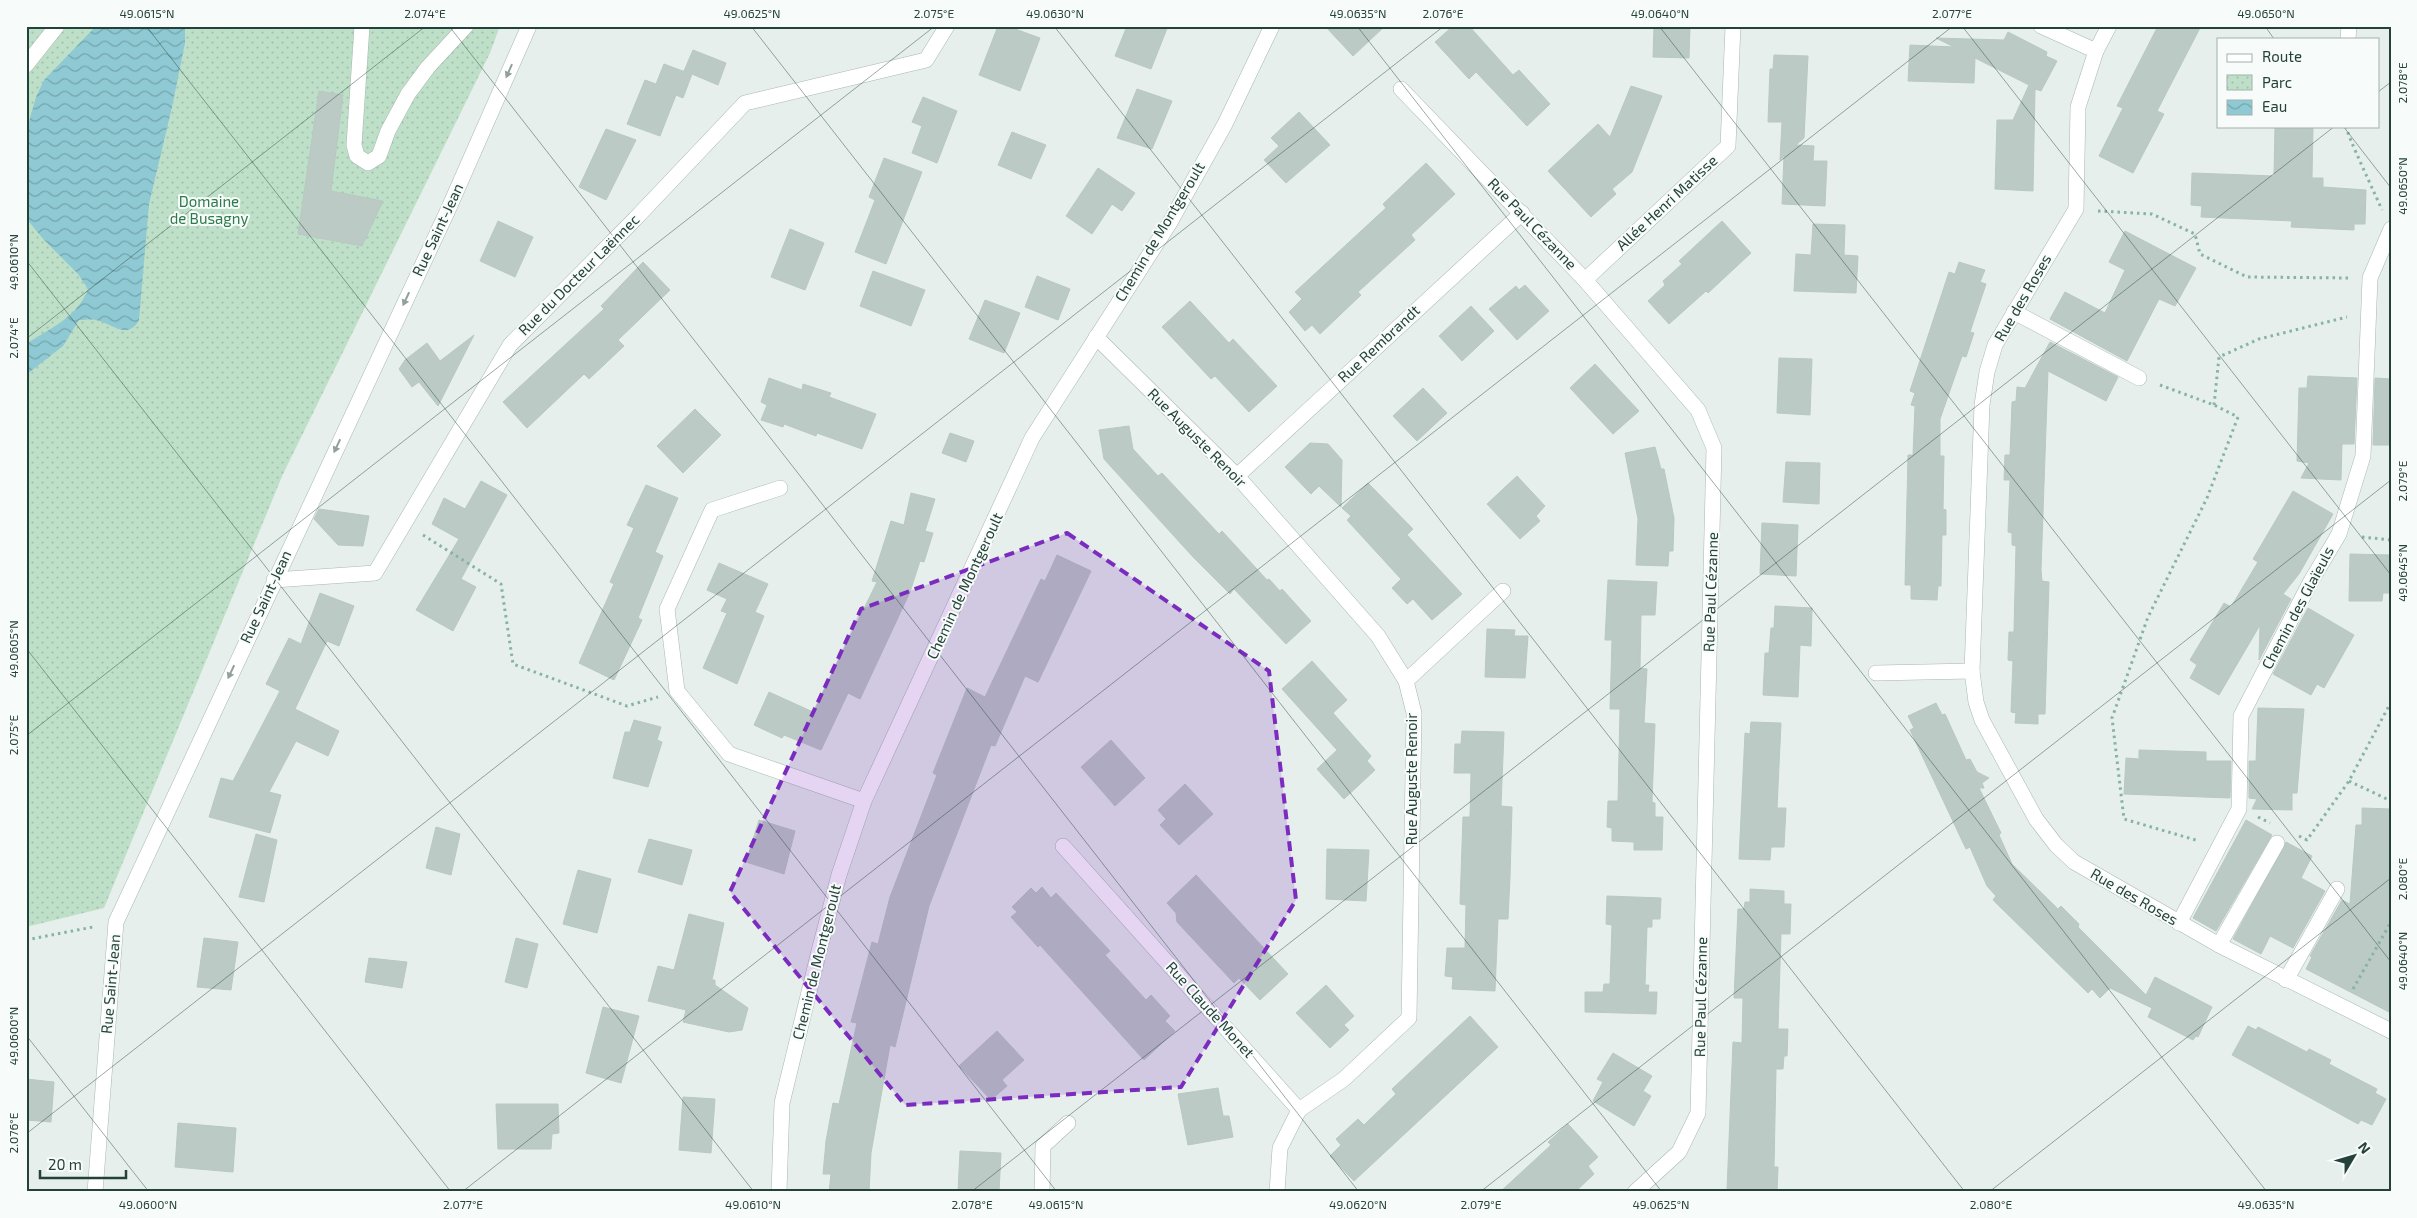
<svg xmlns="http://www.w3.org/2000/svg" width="2417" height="1218" font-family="'Exo 2',sans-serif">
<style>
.park{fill:url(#park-dots)}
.water{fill:url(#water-waves)}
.building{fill:#bbcac4;stroke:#b8c9c2}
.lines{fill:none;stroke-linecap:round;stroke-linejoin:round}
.service-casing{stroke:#a8b8b2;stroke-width:16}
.minor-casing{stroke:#a8b8b2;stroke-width:16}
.tertiary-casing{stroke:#a8b8b2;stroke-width:16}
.path{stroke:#86b3a5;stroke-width:3;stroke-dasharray:2.5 4;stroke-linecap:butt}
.service{stroke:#fff;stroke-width:15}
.minor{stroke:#fff;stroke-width:15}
.tertiary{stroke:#fff;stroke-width:15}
.oneway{fill:#92a09c}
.marked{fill:#7b2cbf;fill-opacity:0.2;stroke:#7b2cbf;stroke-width:4;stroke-dasharray:10 6;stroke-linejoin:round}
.ticks{fill:none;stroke:#24423a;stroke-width:1;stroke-opacity:0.45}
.labels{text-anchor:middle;stroke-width:4;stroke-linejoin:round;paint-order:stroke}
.park-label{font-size:15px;fill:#2d7a4b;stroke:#f7fbf9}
.street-label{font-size:15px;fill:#24423a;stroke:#f7fbf9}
.neatline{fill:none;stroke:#24423a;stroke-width:2}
.ticks-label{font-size:12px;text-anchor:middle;fill:#24423a}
</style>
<defs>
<pattern id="park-dots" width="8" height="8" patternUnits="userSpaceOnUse" patternTransform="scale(1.25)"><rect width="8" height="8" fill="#bfe0c8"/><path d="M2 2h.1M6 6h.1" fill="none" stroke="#a4c1ad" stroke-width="1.8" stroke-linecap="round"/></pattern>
<pattern id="water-waves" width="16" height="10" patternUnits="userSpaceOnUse" patternTransform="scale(1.25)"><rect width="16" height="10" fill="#8ec9d4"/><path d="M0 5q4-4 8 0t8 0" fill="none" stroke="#74a5ad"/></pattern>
</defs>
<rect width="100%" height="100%" fill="#e6efeb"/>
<path class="park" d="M26,26H500L490,53L283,474L104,908L26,927Z"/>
<path class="water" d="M96,26H185V43L172,107L149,204L139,320C128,341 111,323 96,320C90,319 85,320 79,320L63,346L26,375V344C49,329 78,317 88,289L78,274L44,240L26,218V132L36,97L44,80Z"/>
<g class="building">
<path d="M998,26H1007L1040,38L1020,91L979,75Z"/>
<path d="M1127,26H1168L1151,69L1115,56Z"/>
<path d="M1325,26H1385L1353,56Z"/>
<path d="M1453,26H1469L1513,75L1519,70L1550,104L1527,126L1476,72L1469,79L1435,42Z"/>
<path d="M1654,26H1690L1689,58L1653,57Z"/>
<path d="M2158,26H2201L2157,111L2164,114L2133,173L2099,156L2123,108L2117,106Z"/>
<path d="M2008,32L2047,52L2046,56L2057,61L2041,91L2035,89L2033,191L1995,189L1997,120H2013L2029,85L1975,58L1974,83L1908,81L1910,45L1954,47L1936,38L2004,40Z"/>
<path d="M693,50L726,63L718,85L692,74L683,98L676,95L660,136L627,124L645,80L656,84L664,64L688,73L684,71Z"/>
<path d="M1774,55L1808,56L1804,138L1796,145L1814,146L1813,161H1827L1825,206L1782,204L1784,156L1780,160L1782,122H1768L1770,69H1773Z"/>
<path d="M1631,86L1662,96L1632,172L1612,189L1616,194L1591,217L1548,171L1598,124L1610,137Z"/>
<path d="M1137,89L1172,101L1152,149L1117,138Z"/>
<path d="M319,91L343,95L331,191L383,201L362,246L298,234Z"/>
<path d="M923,97L957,111L937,163L912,153L922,126L912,122Z"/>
<path d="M1299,112L1330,145L1286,183L1264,160L1279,146L1271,138Z"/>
<path d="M2275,126H2313L2312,178H2323V187L2366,190L2365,224H2354V230L2291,227L2292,221L2201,217L2202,206L2191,205L2192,173L2274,176Z"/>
<path d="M606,129L636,140L606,200L579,187Z"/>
<path d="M1012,132L1046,145L1031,179L998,165Z"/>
<path d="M884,158L922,172L886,264L855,252L875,200L869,197Z"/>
<path d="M1426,163L1455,194L1411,235L1415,240L1358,292L1361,295L1320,334L1312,325L1305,331L1289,312L1302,299L1295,292L1386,208L1383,204Z"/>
<path d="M1098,168L1135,193L1122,211L1112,204L1092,234L1066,216Z"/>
<path d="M498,221L533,237L515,277L480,261Z"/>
<path d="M1722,221L1751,253L1708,293L1706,291L1669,324L1648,301L1665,285L1663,281L1682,264L1679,261Z"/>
<path d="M1813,224L1845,225L1844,255L1858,256L1856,293L1794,291L1796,254L1811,255Z"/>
<path d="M790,229L824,243L805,290L771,277Z"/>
<path d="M2125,231L2196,268L2175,306L2159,299L2127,361L2050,319L2065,292L2105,313L2125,270L2109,262Z"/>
<path d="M643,262L670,290L618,340L624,346L589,379L584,374L527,428L503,402L604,309L601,306Z"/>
<path d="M1959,262L1985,270L1980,282L1986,284L1970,332L1974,333L1966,357L1962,356L1940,419V456H1944L1943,509L1946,510V535H1942L1941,586H1938L1937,600L1911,599V585H1905L1908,455H1913L1915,406L1911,405L1915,393L1910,391L1949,272L1955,274Z"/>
<path d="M873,271L925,290L911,326L860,306Z"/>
<path d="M1037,276L1070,289L1058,320L1025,307Z"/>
<path d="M1525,285L1549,311L1517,340L1489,309L1516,286L1519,290Z"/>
<path d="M985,300L1020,313L1004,353L969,339Z"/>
<path d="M1190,301L1229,343L1233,339L1277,386L1249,412L1215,376L1211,379L1162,327Z"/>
<path d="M1471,306L1494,331L1462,361L1439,336Z"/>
<path d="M474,335L438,406L419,382L412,387L399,369L405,360L427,343L440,361Z"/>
<path d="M2050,342L2118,377L2106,401L2048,371L2041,570L2042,581L2049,582L2045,714H2038V724L2015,723L2016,713L2011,712L2013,661L2008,660L2009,632H2014L2016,546L2012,545V533L2008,532L2010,480H2004L2005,455H2010L2012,402L2016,401L2017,387L2025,388Z"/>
<path d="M1779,358L1812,359L1810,415L1777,413Z"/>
<path d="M1595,364L1639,411L1613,434L1570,388Z"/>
<path d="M2308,376L2357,378L2354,444H2342L2341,480L2301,478L2309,463L2297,461L2299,388H2307Z"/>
<path d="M769,378L802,390L803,384L831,393L829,397L876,414L862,449L817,433L816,436L784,424L783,427L761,420L767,405L761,402Z"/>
<path d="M2375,378L2391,379V445H2373Z"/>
<path d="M1423,388L1447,413L1417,441L1393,416Z"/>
<path d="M695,409L721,435L683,473L657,446Z"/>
<path d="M1129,426L1133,449L1158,476L1162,473L1219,534L1222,531L1267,580L1269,579L1280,591L1282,589L1311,621L1286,644L1234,589L1230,594L1193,557L1104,459L1099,430Z"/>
<path d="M950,433L974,441L966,462L942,453Z"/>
<path d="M1310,443L1328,444L1342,460L1341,507L1319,486L1311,494L1285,467Z"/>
<path d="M1655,447L1661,469H1664L1674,518L1673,551H1669L1668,566L1636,565L1638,519L1625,453Z"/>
<path d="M1786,462L1820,463L1819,504L1783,502Z"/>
<path d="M1517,476L1545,506L1536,516L1540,521L1520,539L1487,504Z"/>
<path d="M481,481L507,495L461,579L476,587L453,631L416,610L459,539L432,524L444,498L465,509Z"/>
<path d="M1368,483L1413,529L1407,535L1462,594L1432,620L1413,599L1407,604L1392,588L1401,579L1347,520L1351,516L1342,508Z"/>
<path d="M646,485L678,498L655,552L663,556L638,618L642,620L614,680L579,663L614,584L610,582L634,528L627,525Z"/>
<path d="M2293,491L2333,514L2299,574L2283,594L2291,599L2259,660L2260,625L2219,695L2190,678L2197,665L2190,660L2224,603L2231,607L2258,562L2253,559Z"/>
<path d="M911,493L935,499L925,531L933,533L924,562L920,561L910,592L860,699L848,693L821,750L784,735L782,738L754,725L769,692L813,712L877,582L872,581L891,521L904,525Z"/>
<path d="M319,509L369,516L363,546L338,545L314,519Z"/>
<path d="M1762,523L1798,525L1796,576L1760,574Z"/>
<path d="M2350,554L2391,555V593H2383L2382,601H2349Z"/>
<path d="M1057,555L1091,571L1038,682L1025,676L995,746L991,745L929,906L895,1047L890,1045L871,1153L869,1192H829L831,1174H823L826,1141L833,1103L839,1104L857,1023L851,1022L872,942L878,944L890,897L937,775L933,773L967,688L985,697L1041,579L1045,581Z"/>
<path d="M719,563L768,584L755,612L764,616L737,684L703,668L727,613L721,611L727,599L707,590Z"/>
<path d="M1608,580L1657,582L1655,615H1641L1640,668L1647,669L1644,723L1655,724L1652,802L1655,803V817H1663L1662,850H1634V842L1612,841V828L1607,827L1608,801H1618L1620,709H1610L1612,640H1605Z"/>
<path d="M320,593L354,606L339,646L327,641L295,709L339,731L328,756L296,741L269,792L281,795L270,833L209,817L221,778L233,781L280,691L266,684L289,638L301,644Z"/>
<path d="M1775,606L1812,608L1811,646L1800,645L1798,697L1763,695L1765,653H1769L1771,628H1774Z"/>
<path d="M2308,608L2354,635L2324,688L2317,684L2311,695L2273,674Z"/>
<path d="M1487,629L1515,630L1514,636H1528L1525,678L1485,677Z"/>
<path d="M1312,661L1347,700L1333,713L1371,756L1367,761L1375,770L1344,799L1317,769L1337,750L1282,689Z"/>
<path d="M1936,703L1942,715L1945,714L1966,760L1970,759L1977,772L1989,778L1982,783L1984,788H1979L2001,833L1999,835L2012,864L2058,909L2061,906L2079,924L2078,927L2146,995L2155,977L2212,1007L2198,1037L2196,1036L2193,1040L2148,1017L2152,1008L2110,988L2100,998L2092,989L2088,993L1993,900L1996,896L1987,886L1970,847L1966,849L1910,730L1914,728L1908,716Z"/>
<path d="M2258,708L2304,709L2297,793H2292V810L2252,809L2257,799L2249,798V761H2256Z"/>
<path d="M634,720L661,727L657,740L662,742L648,787L613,778L625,732H630Z"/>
<path d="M1751,722L1781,723L1777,808H1786L1784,847H1771L1770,860L1739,859L1745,733L1750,734Z"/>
<path d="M1462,731L1504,732L1501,806L1512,807L1510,877L1508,919H1498L1495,991L1452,989L1453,977L1445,976L1447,948H1465L1466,905L1460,904L1463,817H1470L1471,773H1454L1455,744H1461Z"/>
<path d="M1111,740L1145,778L1115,806L1081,767Z"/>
<path d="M2139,750L2206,752V761H2231L2230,798L2124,794L2126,758L2139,759Z"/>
<path d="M1185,784L1213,814L1179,845L1160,825L1166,819L1158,810Z"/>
<path d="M2362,808L2391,809V1013L2306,969L2312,957L2310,956L2342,900L2350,904L2356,825H2362Z"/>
<path d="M759,820L795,831L784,874L746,862Z"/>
<path d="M2246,820L2272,835L2216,931L2193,918Z"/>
<path d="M436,827L460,834L451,875L426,868Z"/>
<path d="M256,834L277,840L264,902L239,897Z"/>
<path d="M649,839L692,850L682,885L638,872Z"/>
<path d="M2286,842L2312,856L2301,878L2325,891L2293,948L2270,936L2261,954L2233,939Z"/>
<path d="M1327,849L1369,850L1366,901L1326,899Z"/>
<path d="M578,870L611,879L597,933L563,924Z"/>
<path d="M1196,875L1288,974L1260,1000L1239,978L1234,983L1177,922L1176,913L1167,903Z"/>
<path d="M1042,887L1051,898L1056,893L1110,951L1105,955L1146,1000L1151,995L1170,1016L1165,1021L1175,1031L1144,1060L1040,945L1038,947L1011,917L1017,912L1012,907L1031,888L1036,893Z"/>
<path d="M1750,889L1784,891V904H1791L1790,934H1781L1778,1029H1788L1787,1056H1784L1783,1069H1776L1774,1167H1778L1777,1192L1727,1190L1733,1042L1742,1043L1743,998H1734L1738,909H1744L1745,902H1750Z"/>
<path d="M1607,896L1661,898L1660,919H1652V927H1647L1645,985H1649L1648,992H1657L1656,1014L1585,1012V992H1603L1604,984H1610L1612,925L1606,924Z"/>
<path d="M689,914L724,923L712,980H715V985L748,1008L742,1030L729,1032L683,1022L686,1010L648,1001L658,966L674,970Z"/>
<path d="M204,938L238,942L231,990L197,987Z"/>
<path d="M516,938L538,944L527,988L505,982Z"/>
<path d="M369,958L407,962L402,988L365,982Z"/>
<path d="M1326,985L1354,1016L1344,1025L1349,1030L1330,1048L1296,1013Z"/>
<path d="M603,1007L639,1016L621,1083L586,1073Z"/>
<path d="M1470,1016L1498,1047L1354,1181L1330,1156L1341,1145L1336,1139L1358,1119L1364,1125L1396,1094L1392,1089Z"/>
<path d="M2248,1026L2256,1030L2258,1027L2307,1052L2309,1049L2331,1060L2329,1064L2377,1089L2375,1093L2386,1099L2372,1125L2361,1120L2358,1124L2232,1055Z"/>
<path d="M997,1031L1024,1060L1002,1080L1007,1086L991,1100L959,1066Z"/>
<path d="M1613,1053L1652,1076L1643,1091L1651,1096L1634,1126L1593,1101L1603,1082L1597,1079Z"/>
<path d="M26,1079L54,1082L51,1122L26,1120Z"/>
<path d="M1218,1088L1223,1116H1229L1233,1137L1188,1145L1178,1094Z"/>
<path d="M683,1097L715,1099L711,1153L679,1150Z"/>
<path d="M496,1104H558L559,1133L552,1134L551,1149H498Z"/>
<path d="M178,1123L236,1128L233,1172L175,1167Z"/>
<path d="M1568,1124L1598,1157L1588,1166L1594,1174L1575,1192H1500L1551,1145L1548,1142Z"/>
<path d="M960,1151L1001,1153L999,1192H958Z"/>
</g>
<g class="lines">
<defs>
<g id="service">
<path d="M362,26L354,145L357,156L368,163L379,156L388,131L408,94L428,67L466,26"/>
<path d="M26,65L57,26"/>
<path d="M2014,312L2139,378"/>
<path d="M1406,681L1503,591"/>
<path d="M2219,945L2277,843"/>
<path d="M2286,980L2337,889"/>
</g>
<g id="minor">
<path d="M2041,26L2096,51"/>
<path d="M2109,26L2096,51L2078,107L2076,209L1995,345L1987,372L1982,405L1972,671L1976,702L1982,720L2036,819L2056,845L2074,862L2219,945L2391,1031"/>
<path d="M2348,39L2349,26"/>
<path d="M1401,89L1585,280L1698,410L1714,448L1698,1113L1679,1152L1635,1192"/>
<path d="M1585,280L1728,146L1733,26"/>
<path d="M1096,337L1237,476L1378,636L1406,681L1414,713L1409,1018L1344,1079L1299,1110"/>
<path d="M1237,476L1522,213"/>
<path d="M780,488L712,510L667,609L677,691L729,754L864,801"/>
<path d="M274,580L375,573L510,345L635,219L745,103L926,60L947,26"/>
<path d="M1876,673L1972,671"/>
<path d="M1063,846L1299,1110L1280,1148L1277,1192"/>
<path d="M2179,923L2239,809L2241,716L2311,581L2339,534L2363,456L2370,278L2391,229"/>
<path d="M95,1192L116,922L448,210L529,26"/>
<path d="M1042,1192L1043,1146L1068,1123"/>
</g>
<path id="tertiary" d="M779,1192L782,1103L819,951L839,875L864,801L1032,438L1169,224L1225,124L1272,26"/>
</defs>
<use href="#service" class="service-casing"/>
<use href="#minor" class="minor-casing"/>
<use href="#tertiary" class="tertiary-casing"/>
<g class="path">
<path d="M2346,126C2346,133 2377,198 2382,210"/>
<path d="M2098,211L2152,214L2195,234L2200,254L2247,277L2349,278"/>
<path d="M2160,385L2214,405L2238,417L2207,498L2148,617L2112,718L2124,819L2199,841"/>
<path d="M2214,405L2219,357L2259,339L2347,317"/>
<path d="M423,535L501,584L513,664L627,706L658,697"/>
<path d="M2362,537L2391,540"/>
<path d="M2349,781L2391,801"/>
<path d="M2258,817L2270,823"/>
<path d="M2299,836L2307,840L2349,781L2391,702"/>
<path d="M26,940L93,927"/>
<path d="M2353,989L2391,922"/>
</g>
<use href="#service" class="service"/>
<use href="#minor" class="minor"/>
<use href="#tertiary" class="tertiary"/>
</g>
<defs><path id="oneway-solid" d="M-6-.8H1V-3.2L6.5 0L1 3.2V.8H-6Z" transform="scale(1.25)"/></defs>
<g class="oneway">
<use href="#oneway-solid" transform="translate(509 71) rotate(114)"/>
<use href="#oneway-solid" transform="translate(406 299) rotate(115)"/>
<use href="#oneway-solid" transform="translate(337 446) rotate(115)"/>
<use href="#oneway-solid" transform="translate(231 672) rotate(115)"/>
</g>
<path class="marked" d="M1067,533L1269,671L1296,900L1181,1087L905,1105L730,892L861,609Z"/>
<path class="ticks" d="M146,26L1057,1192M449,26L1359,1192M751,26L1662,1192M1054,26L1965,1192M1357,26L2267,1192M1659,26L2391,962M1962,26L2391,575M2265,26L2274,39M2378,92L2391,82M2343,126L2391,188M26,260L754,1192M26,339L426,26M26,648L451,1192M26,736L935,26M26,1035L149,1192M26,1134L1444,26M462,1192L1953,26M971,1192L2335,126M1480,1192L2391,480M1989,1192L2391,878"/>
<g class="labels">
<g class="park-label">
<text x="209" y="207">Domaine<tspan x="209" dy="17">de Busagny</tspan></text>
</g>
<g class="street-label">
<text transform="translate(1667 203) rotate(-43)" y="5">Allée Henri Matisse</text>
<text transform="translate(1532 224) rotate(46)" y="5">Rue Paul Cézanne</text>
<text transform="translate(438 230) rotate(-65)" y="5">Rue Saint-Jean</text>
<text transform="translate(1160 232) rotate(-59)" y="5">Chemin de Montgeroult</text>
<text transform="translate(579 275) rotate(-45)" y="5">Rue du Docteur Laënnec</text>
<text transform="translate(2023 298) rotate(-60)" y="5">Rue des Roses</text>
<text transform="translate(1379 344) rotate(-43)" y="5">Rue Rembrandt</text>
<text transform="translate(1197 438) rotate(45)" y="5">Rue Auguste Renoir</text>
<text transform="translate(965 586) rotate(-65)" y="5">Chemin de Montgeroult</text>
<text transform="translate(1711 592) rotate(-88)" y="5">Rue Paul Cézanne</text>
<text transform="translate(266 597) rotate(-65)" y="5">Rue Saint-Jean</text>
<text transform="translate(2298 608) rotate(-62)" y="5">Chemin des Glaïeuls</text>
<text transform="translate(1412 779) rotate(-90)" y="5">Rue Auguste Renoir</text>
<text transform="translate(2134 897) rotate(30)" y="5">Rue des Roses</text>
<text transform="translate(817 962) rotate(-76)" y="5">Chemin de Montgeroult</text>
<text transform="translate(111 984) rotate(-85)" y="5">Rue Saint-Jean</text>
<text transform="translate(1701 997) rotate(-89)" y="5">Rue Paul Cézanne</text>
<text transform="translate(1210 1010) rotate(48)" y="5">Rue Claude Monet</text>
</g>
</g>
<rect width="2417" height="1218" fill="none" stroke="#f7fbf9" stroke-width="55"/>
<rect x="2217" y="38" width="162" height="90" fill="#f7fbf9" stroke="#a3b1ad"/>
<rect x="2227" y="54" width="25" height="8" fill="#ffffff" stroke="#a3b1ad"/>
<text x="2262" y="62" font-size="15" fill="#24423a">Route</text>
<rect x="2227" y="75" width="25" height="15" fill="url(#park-dots)" stroke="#a3b1ad"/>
<text x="2262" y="88" font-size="15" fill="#24423a">Parc</text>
<rect x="2227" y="100" width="25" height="15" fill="url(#water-waves)" stroke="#a3b1ad"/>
<text x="2262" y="112" font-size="15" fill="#24423a">Eau</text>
<g transform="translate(2354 1156) rotate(52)" stroke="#f7fbf9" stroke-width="4" paint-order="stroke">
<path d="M0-4L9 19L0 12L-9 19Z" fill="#24423a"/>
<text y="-8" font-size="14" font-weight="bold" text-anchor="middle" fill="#24423a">N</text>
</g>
<path d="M40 1170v8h86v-8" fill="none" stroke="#24423a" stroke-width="2.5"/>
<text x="48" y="1170" font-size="15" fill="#24423a" stroke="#f7fbf9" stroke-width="4" paint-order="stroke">20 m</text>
<rect x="28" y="28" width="2362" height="1162" class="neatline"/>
<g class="ticks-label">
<text x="147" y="18">49.0615°N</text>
<text x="425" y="18">2.074°E</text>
<text x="752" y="18">49.0625°N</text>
<text x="934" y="18">2.075°E</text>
<text x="1055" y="18">49.0630°N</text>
<text x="1358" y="18">49.0635°N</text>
<text x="1443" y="18">2.076°E</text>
<text x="1660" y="18">49.0640°N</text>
<text x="1952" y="18">2.077°E</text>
<text x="2266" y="18">49.0650°N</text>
<text transform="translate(2403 83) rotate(-90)" y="4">2.078°E</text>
<text transform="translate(2403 186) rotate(-90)" y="4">49.0650°N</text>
<text transform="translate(14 262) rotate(-90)" y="4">49.0610°N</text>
<text transform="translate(14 338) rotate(-90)" y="4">2.074°E</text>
<text transform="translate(2403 481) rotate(-90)" y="4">2.079°E</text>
<text transform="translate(2403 573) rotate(-90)" y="4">49.0645°N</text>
<text transform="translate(14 649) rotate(-90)" y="4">49.0605°N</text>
<text transform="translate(14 735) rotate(-90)" y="4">2.075°E</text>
<text transform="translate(2403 879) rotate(-90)" y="4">2.080°E</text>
<text transform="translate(2403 961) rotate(-90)" y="4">49.0640°N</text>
<text transform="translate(14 1036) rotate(-90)" y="4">49.0600°N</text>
<text transform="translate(14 1133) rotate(-90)" y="4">2.076°E</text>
<text x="148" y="1209">49.0600°N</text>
<text x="463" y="1209">2.077°E</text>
<text x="753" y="1209">49.0610°N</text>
<text x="972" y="1209">2.078°E</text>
<text x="1056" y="1209">49.0615°N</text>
<text x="1358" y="1209">49.0620°N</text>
<text x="1481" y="1209">2.079°E</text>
<text x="1661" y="1209">49.0625°N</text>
<text x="1991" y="1209">2.080°E</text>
<text x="2266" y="1209">49.0635°N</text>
</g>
</svg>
